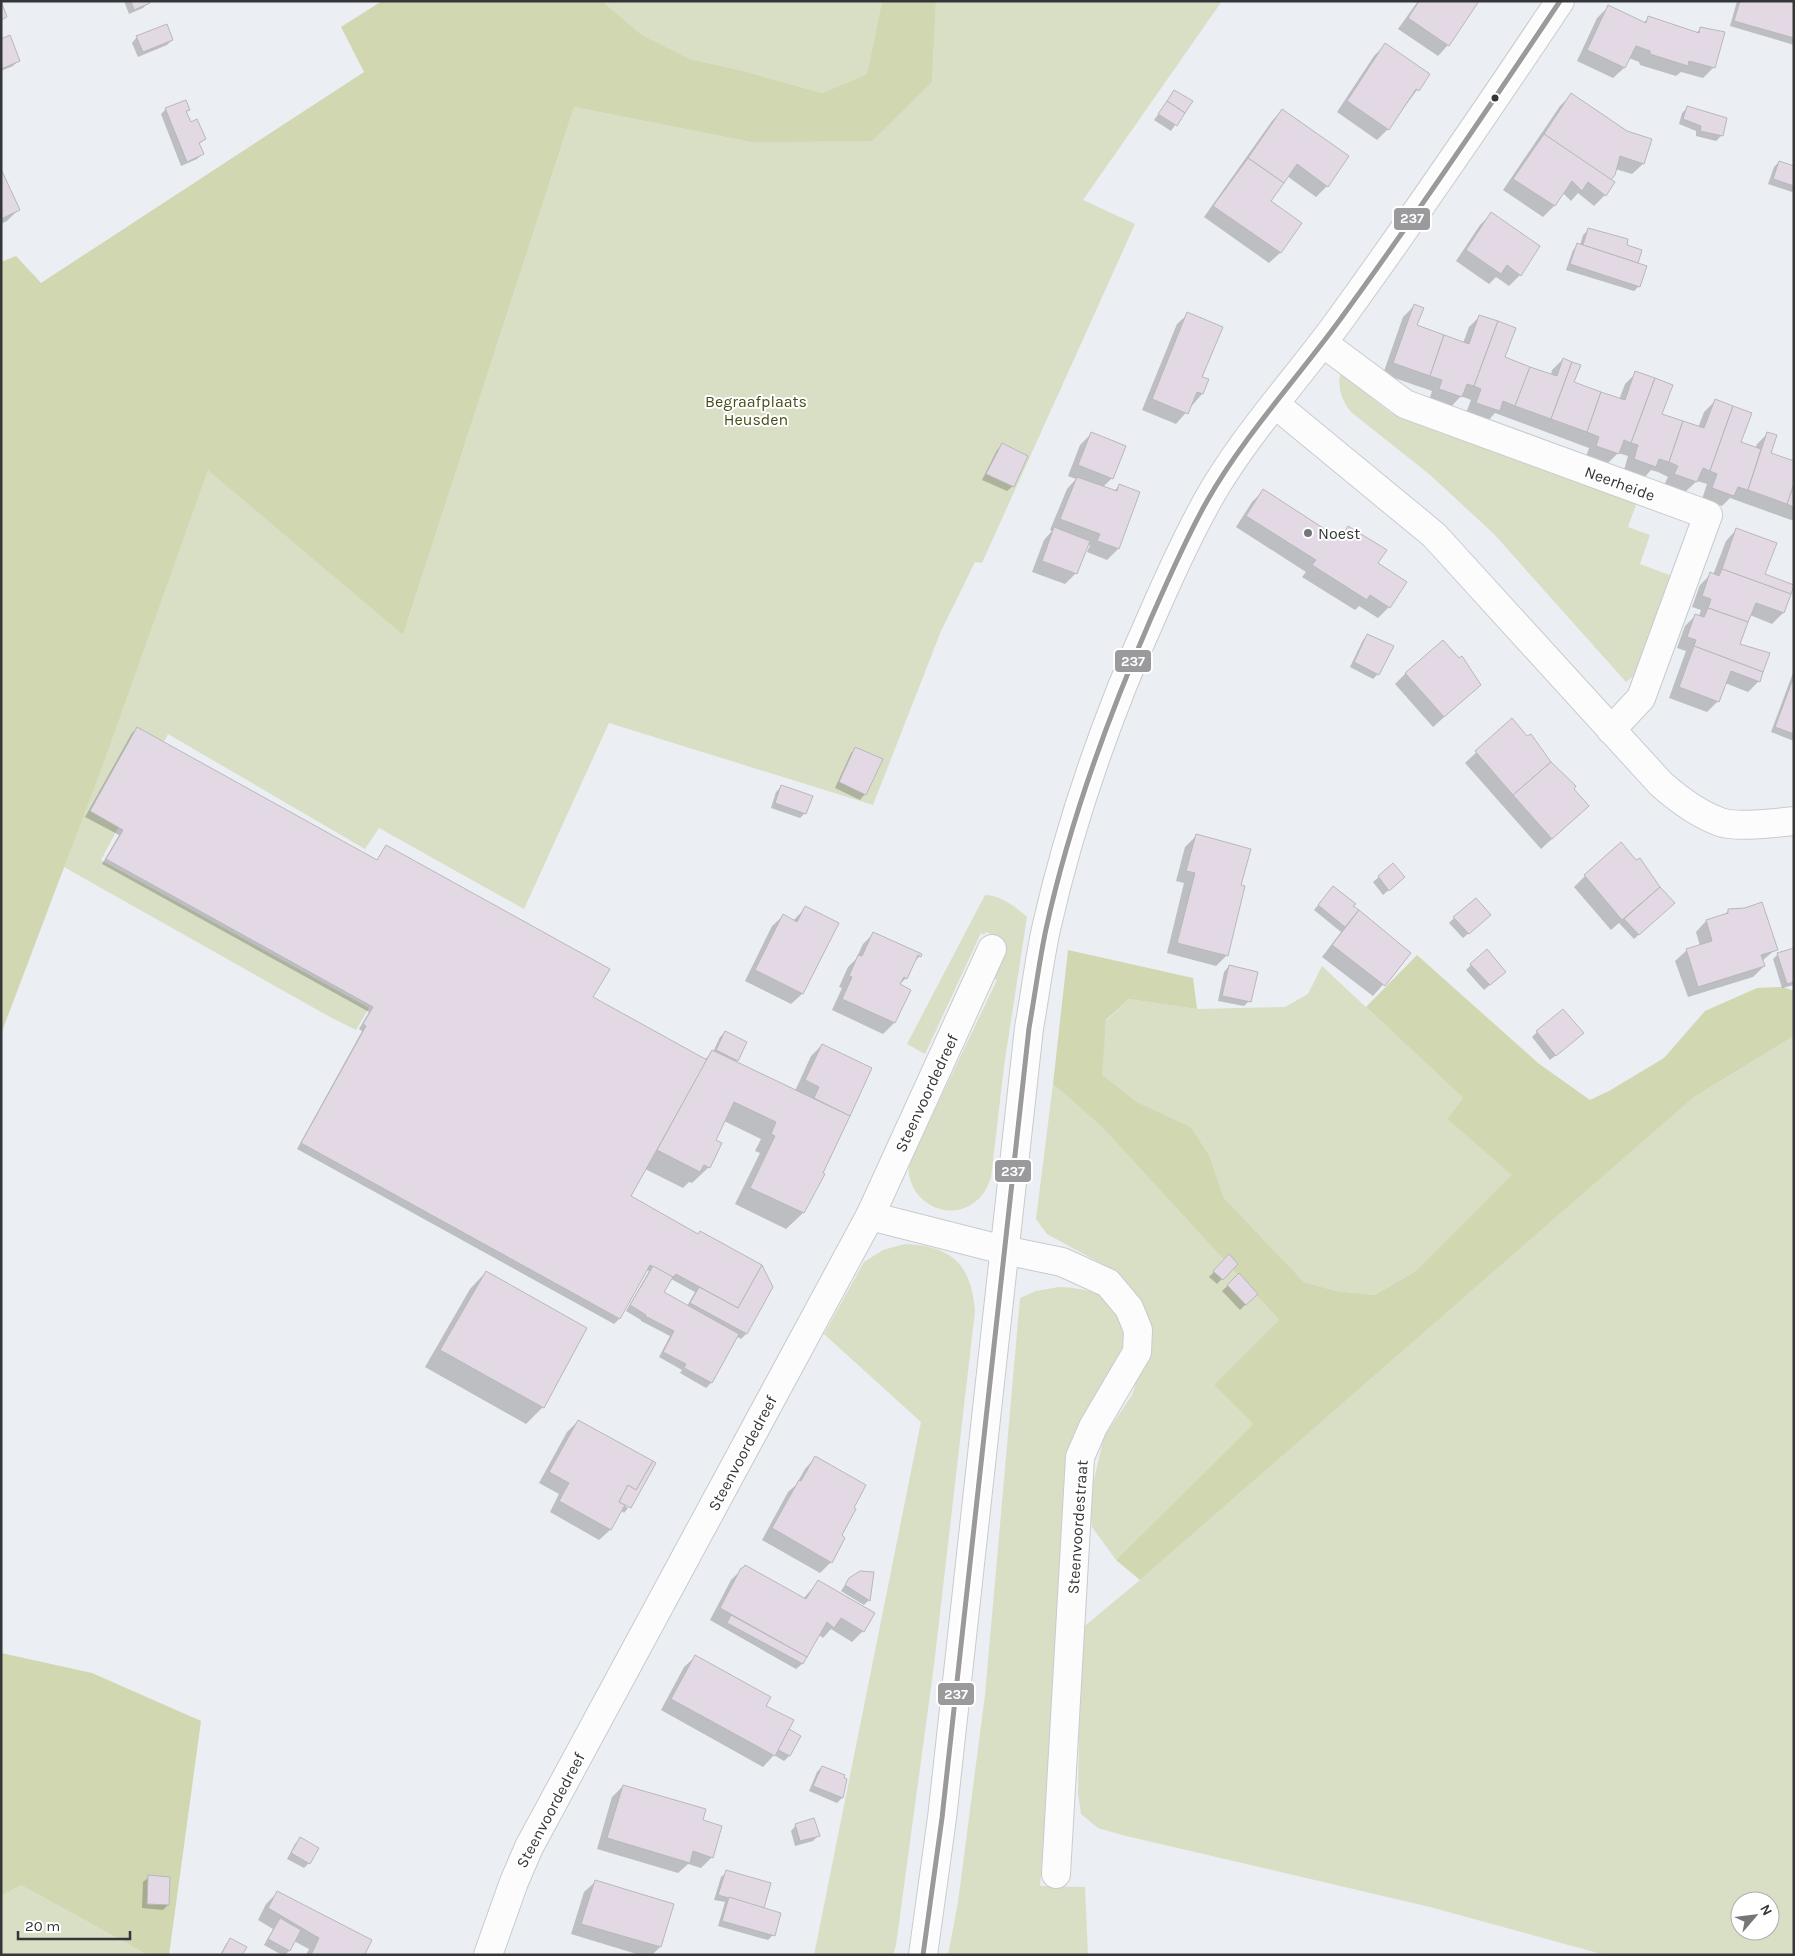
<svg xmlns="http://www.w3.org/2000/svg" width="1795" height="1956" font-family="Karla,sans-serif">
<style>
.green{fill:#d9dfc5;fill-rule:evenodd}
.forest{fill:#d0d7b1}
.shadow{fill:#0003;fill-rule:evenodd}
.building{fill:#e3d9e4;stroke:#b8b8ba}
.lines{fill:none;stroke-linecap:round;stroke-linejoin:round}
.minor-casing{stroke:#c8cbce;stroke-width:30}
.tertiary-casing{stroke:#c8cbce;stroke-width:30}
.minor{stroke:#fcfcfd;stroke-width:28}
.tertiary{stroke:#fcfcfd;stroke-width:28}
.bus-1-casing{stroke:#fff;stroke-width:9}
.bus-1{stroke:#9a9a9c;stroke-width:5}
.bus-dot{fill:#343639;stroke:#fff;stroke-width:2}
.poi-dot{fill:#74767a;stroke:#fff;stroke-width:2}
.labels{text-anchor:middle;stroke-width:4;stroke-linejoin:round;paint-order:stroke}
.park-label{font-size:16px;fill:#484e18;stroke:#fff}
.street-label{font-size:16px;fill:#343639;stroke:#fff}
.poi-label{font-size:16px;fill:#343639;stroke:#fff;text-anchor:start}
.line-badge{stroke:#fff;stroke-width:2}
.badge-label{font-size:14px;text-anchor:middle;font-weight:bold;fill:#fff}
</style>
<rect width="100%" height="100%" fill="#ebeef2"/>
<g class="green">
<path d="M602,1H882L867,74L822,93L743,71L690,59L642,35Z"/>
<path d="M936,1H1222L1083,200L1135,224L982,563L975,562L941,631L873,805L609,723L524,909L379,828L365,849L168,734L101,860L369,1008L356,1030L330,1017L64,867L208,469L403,635L574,107L751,142L932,82Z"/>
<path d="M1340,373L1391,413L1638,499L1628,527L1650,535L1640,564L1672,576L1636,674L1626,682L1494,534L1429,474L1351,412C1341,399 1338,389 1340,373Z"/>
<path d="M985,895C1000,895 1016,907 1027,917L1004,1066L991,1178C987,1187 984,1195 976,1201C948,1225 905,1200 909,1164L997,980L993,978L1003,939L986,932L984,935L981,933L925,1054L907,1044Z"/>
<path d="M1322,966L1463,1098L1447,1119L1513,1175L1416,1271L1375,1295L1336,1291L1304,1282L1224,1198L1209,1155L1191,1127L1137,1102L1101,1075L1106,1021L1129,999L1197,1009L1285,1007L1308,994Z"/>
<path d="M1794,1036V1955H1605L1430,1907L1122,1835L1098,1828L1081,1814L1078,1793L1081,1629L1140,1580L1694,1097ZM1740,1901H1770V1931H1740Z"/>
<path d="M1053,1084L1102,1127L1279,1320L1214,1385L1255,1424L1116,1560L1092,1527L1090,1509L1093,1483L1104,1437L1132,1395L1146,1353L1137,1297L1128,1283L1113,1270L1047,1234L1036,1219Z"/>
<path d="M905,1244C953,1246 971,1265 975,1311L934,1665L896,1945L893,1955H814L921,1422L824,1334L864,1262L883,1250Z"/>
<path d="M1059,1287C1093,1288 1125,1298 1125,1338C1125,1346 1123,1354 1121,1362L1068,1531L1040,1886L1085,1887L1088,1955H948L958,1902L985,1695L1020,1298L1036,1291Z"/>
<path d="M21,1885L148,1955H1V1896Z"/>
</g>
<g class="forest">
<path d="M382,1H602L642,35L690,59L743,71L822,93L867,74L882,1H936L932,82L872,141L751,142L574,107L403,635L208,470L102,767L1,1034V262L16,256L41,283L364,72L341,27Z"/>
<path d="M1068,950L1193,978L1197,1009L1129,999L1106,1020L1102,1075L1137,1102L1191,1127L1209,1155L1224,1198L1304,1282L1336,1291L1375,1295L1416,1271L1512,1175L1447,1119L1463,1098L1366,1007L1417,955L1538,1063L1590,1100L1609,1091L1664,1058L1705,1011L1757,988L1783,987L1794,991V1036L1694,1097L1140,1580L1116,1560L1254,1424L1214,1385L1279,1320L1102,1127L1053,1084Z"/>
<path d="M1,1653L92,1673L201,1721L169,1955H148L21,1885L1,1896Z"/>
</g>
<g class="shadow">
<path d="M124,1H147L148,3L143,8L129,14Z"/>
<path d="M1418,1H1478L1448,45L1438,56L1398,29Z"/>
<path d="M1737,1H1794V45L1730,26Z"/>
<path d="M1608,7L1643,23L1649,18L1695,34L1701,28L1714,67L1703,78L1681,72L1676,76L1640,65L1639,62L1629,58L1624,68L1613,78L1577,61L1597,18Z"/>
<path d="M137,37L172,40L167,45L138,57L132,43Z"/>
<path d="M1,41L18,61L13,66L1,71Z"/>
<path d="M1385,45L1429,74L1388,129L1377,140L1337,112L1374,56Z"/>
<path d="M1175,91L1191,101L1171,131L1154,120Z"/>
<path d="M1571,95L1626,133L1651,139L1643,164L1632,174L1615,169L1610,180L1613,183L1605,195L1594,206L1578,193L1571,201L1563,193L1554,206L1543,217L1503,190L1560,106Z"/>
<path d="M1687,108L1722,135L1716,141L1696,136V131L1679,124L1682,113Z"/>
<path d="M166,109H189L186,113L191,124L205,139L198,145L202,154L197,159L181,166L161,114Z"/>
<path d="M1282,110L1327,186L1316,197L1287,176L1269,202L1300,223L1280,253L1269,263L1204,217L1272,121Z"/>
<path d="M1779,162L1794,167V190L1792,192L1768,184L1774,167Z"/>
<path d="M1,172L18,210L7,221L1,224Z"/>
<path d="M1491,214L1520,275L1509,286L1496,277L1489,284L1456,261L1480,225Z"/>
<path d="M1588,230L1641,251L1636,264L1639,286L1634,291L1566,270L1573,250L1578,245H1580L1583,235Z"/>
<path d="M1414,306L1416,326L1463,343L1469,327L1480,316L1504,358L1551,375L1552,370L1563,359L1573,383L1619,400L1625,384L1636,373L1661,414L1698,428L1704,412L1715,401L1739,443L1755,449L1757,444L1768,433L1769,454L1794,463V521L1730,498L1722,506L1702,499L1707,484L1697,481L1685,492L1664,485L1668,477L1658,472L1651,470L1644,478L1624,470L1628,456L1618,453L1607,464L1586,457L1589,448L1495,413L1488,421L1466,413L1471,400L1461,396L1450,408L1429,400L1432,391L1383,374L1403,317Z"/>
<path d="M1188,314L1201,378L1208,380L1202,394L1176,424L1142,410L1177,324Z"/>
<path d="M1091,434L1112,478L1103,487L1114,491L1119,486L1139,493L1118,549L1107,560L1087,552L1090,545L1087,544L1076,573L1065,584L1032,572L1044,540L1052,531L1050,530L1067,489L1076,479L1068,476L1080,445Z"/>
<path d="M1002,445L1013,486L1007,491L982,480L997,450Z"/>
<path d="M1263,491L1337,539L1348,528L1377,564L1389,607L1378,618L1359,606L1355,610L1302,577L1306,572L1236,527L1252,502Z"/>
<path d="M1736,530L1764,575L1793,586L1783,613L1772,624L1750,615L1739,644L1759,681L1748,692L1725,683L1718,701L1707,712L1669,698L1686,651L1677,648L1685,626L1696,615L1699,616L1701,610L1692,607L1700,585L1711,574L1713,575L1726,541Z"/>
<path d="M1368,635L1378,674L1373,679L1350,667L1363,640Z"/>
<path d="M1794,670V741L1771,732Z"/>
<path d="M1406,673L1469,695L1433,727L1395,684Z"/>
<path d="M1511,720L1572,789L1576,817L1541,849L1465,763Z"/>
<path d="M137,728L376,861L386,847L592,998L704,1060L713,1052L720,1037L725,1032L737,1060L735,1062L795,1091L811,1056L822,1045L871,1069L822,1173L823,1174L803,1213L786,1229L735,1204L760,1153L755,1151L761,1139L724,1121L714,1140L709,1167L692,1183L689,1182L683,1188L645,1169L630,1197L772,1287L746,1334L741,1339L736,1336L711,1383L706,1388L680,1373L682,1370L659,1357L670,1336L641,1321V1320L626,1311L649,1271L646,1270L619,1319L614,1324L297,1149L362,1031L359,1029L369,1012L102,864L119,835L85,817L132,733ZM671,1279L695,1292L687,1306L662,1293Z"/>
<path d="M856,748L865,794L860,800L835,788L851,753Z"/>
<path d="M781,787L805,813L800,818L771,808L776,792Z"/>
<path d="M1196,836L1240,885L1227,955L1216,966L1167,953L1184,883L1176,881L1185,847Z"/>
<path d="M1640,860L1659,888L1668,908L1634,939L1619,923L1611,930L1574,887L1585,876Z"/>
<path d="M1393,865L1398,882L1383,895L1373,882Z"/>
<path d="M1328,893L1352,906L1410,954L1373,996L1322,957L1341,932L1314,910Z"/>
<path d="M806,907L837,923L802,994L791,1004L745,981L772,926L783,916L793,921Z"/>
<path d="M1728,911L1776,949L1762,961L1764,966L1753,977L1688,997L1675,961L1686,951L1700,946L1696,932L1706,921L1723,916Z"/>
<path d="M1454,918L1484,920L1463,938L1449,923Z"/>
<path d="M874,933L921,955L913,963L906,978L899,985L910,990L894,1023L883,1034L832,1010L842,988L839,987L848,967L856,959L863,944Z"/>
<path d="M1794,949V985L1782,988L1773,959L1778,954Z"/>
<path d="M1471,965L1505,972L1484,990L1466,970Z"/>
<path d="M1229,966L1249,1001L1244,1006L1218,1001L1224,972Z"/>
<path d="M1537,1032L1577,1038L1550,1060L1532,1037Z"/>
<path d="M1229,1256L1236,1264L1217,1284L1209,1277Z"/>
<path d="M486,1272L586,1329L543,1407L526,1424L425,1367L470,1289Z"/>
<path d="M1239,1275L1256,1294L1240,1310L1222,1291Z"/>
<path d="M578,1421L625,1503L623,1505L628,1508L624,1513L621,1510L610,1530L599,1540L550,1512L559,1494L539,1483L567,1432Z"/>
<path d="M815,1458L852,1508L831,1562L820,1573L762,1540L788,1492L796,1485L805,1469Z"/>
<path d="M742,1569L803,1599L818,1582L863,1631L852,1642L831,1629L823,1638L819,1635L802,1664L796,1669L710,1620L731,1580Z"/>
<path d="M849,1579L869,1600L864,1605L841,1591Z"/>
<path d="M695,1657L765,1707L787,1730L789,1756L784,1761L774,1755L763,1767L661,1710L684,1667Z"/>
<path d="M822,1767L846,1780L842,1798L837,1803L809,1791L817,1772Z"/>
<path d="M623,1786L702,1820L712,1857L701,1868L688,1864L678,1873L597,1849L612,1797Z"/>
<path d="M796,1825L818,1836L813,1841L795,1846L791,1831Z"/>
<path d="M300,1839L309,1863L304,1868L287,1859L295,1844Z"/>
<path d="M727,1872L762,1909L773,1935L768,1940L718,1926L725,1902L714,1900L721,1877Z"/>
<path d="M149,1877L168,1905L163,1910L142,1908L143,1882Z"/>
<path d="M595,1882L660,1947L652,1955H640L571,1934L584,1892Z"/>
<path d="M277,1893L365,1955H306L309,1949L294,1941L289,1951L285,1955H282L264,1945L273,1929L258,1920L266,1904Z"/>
<path d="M231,1939L241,1955H220L226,1944Z"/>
</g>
<g class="building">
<path d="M1,1L7,17L1,20Z"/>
<path d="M131,1H149L150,3L134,10Z"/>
<path d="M1419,1H1479L1449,46L1408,18Z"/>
<path d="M1740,1H1794V38L1734,21Z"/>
<path d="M1608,5L1646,23L1648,16L1699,33L1700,27L1725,32L1715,68L1689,61L1688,66L1650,54V51L1636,46L1625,68L1587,50Z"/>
<path d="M167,24L173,40L143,52L136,36Z"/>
<path d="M10,35L20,61L1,69V39Z"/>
<path d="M1385,43L1430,74L1419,91L1416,89L1389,130L1347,101Z"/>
<path d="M1174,90L1193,101L1185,113L1167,101Z"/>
<path d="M1571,93L1627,131L1652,139L1644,164L1620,156L1615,175L1611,180L1544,134Z"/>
<path d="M186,100L190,110L186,111L191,122L197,119L206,139L199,143L204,154L187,162L165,108Z"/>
<path d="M1167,101L1185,113L1177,126L1158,114Z"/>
<path d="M1687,106L1727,118L1723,136L1700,131L1701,126L1683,119Z"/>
<path d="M1282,109L1349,156L1328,187L1297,164L1284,183L1248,158Z"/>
<path d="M1544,134L1615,182L1606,196L1588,182L1582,191L1572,181L1555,206L1513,179Z"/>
<path d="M1248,158L1284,183L1271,201L1302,223L1281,253L1213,206Z"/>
<path d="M1779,161L1794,166V186L1773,179Z"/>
<path d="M1,169L20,210L1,219Z"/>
<path d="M1491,212L1540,246L1521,276L1507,265L1501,274L1466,250Z"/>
<path d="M1588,228L1628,239L1627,245L1642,250L1638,263L1583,245Z"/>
<path d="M1577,243L1647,266L1640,287L1570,264Z"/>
<path d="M1414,304L1424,308L1417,325L1444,335L1430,376L1393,363Z"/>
<path d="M1187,312L1223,327L1202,377L1209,379L1203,394L1197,392L1188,414L1152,399Z"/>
<path d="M1479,315L1498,321L1474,386L1467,384L1462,397L1439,389L1442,380L1430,376L1444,335L1469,344Z"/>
<path d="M1498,321L1516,328L1505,357L1530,367L1515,406L1503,401L1500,411L1476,403L1481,389L1474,386Z"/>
<path d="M1563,358L1572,362L1551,419L1515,406L1530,367L1557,376Z"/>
<path d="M1572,362L1581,365L1574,382L1601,392L1587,432L1551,419Z"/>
<path d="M1635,371L1655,378L1631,443L1624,440L1619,454L1596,446L1599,437L1587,432L1601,392L1625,400Z"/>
<path d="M1655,378L1673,385L1662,414L1683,421L1669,462L1659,459L1656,467L1634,459L1638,445L1631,443Z"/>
<path d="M1715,399L1733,406L1710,471L1703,468L1697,482L1674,474L1678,466L1669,462L1683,421L1704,428Z"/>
<path d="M1733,406L1752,413L1741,442L1761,449L1748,490L1738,487L1734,496L1712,488L1717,474L1710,471Z"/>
<path d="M1091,432L1126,446L1113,479L1078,465Z"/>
<path d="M1767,432L1777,435L1771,453L1794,461V484L1787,504L1748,490Z"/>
<path d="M1002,443L1028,456L1014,487L986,474Z"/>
<path d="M1077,477L1117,491L1119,484L1140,492L1119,549L1097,541L1100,534L1060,519Z"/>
<path d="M1794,484V507L1787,504Z"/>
<path d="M1263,489L1340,539L1348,526L1387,550L1378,563L1407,582L1390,608L1370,595L1367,600L1312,565L1316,560L1246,516Z"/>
<path d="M1054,527L1090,541L1077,574L1042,561Z"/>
<path d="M1736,528L1777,543L1765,574L1794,585L1791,594L1722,569Z"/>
<path d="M1722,569L1791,594L1784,613L1756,603L1748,622L1708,608L1711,599L1702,596L1710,572L1719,576Z"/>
<path d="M1708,608L1748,622L1740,644L1770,653L1763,672L1694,646L1696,640L1687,637L1695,614L1704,617Z"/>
<path d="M1367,634L1394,646L1379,675L1354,662Z"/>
<path d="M1443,640L1459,658L1462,656L1481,685L1444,717L1405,673Z"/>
<path d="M1694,646L1763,672L1760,682L1731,671L1719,702L1679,687Z"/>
<path d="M1794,676V734L1775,727Z"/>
<path d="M1512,718L1527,736L1531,734L1551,762L1513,795L1475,751Z"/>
<path d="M137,727L377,860L386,845L610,969L593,997L707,1060L631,1196L698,1234L700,1231L762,1265L738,1308L676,1274L673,1277L650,1265L620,1319L301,1143L366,1026L363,1024L373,1007L106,859L123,830L90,811Z"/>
<path d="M855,747L883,759L866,795L839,782Z"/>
<path d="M1551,762L1576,786L1574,789L1589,806L1552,839L1513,795Z"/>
<path d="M781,785L813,796L806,814L775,803Z"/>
<path d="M1196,834L1251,849L1241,885L1245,886L1228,956L1177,943L1195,873L1186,871Z"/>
<path d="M1621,842L1636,860L1640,858L1660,887L1622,920L1584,875Z"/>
<path d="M1393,863L1405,877L1389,891L1378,876Z"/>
<path d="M1333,886L1356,904L1353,906L1359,910L1345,927L1318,905Z"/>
<path d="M1660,887L1675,903L1639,935L1624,919Z"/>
<path d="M1476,898L1491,915L1469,934L1453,917Z"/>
<path d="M1762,902L1778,950L1761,955L1765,966L1698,987L1686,949L1712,941L1706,920L1728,913V909L1745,908Z"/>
<path d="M805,906L839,923L803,994L755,970L783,914L797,922Z"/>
<path d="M1359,910L1411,953L1385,986L1332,945Z"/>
<path d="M873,932L922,954L921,957L918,955L907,979L904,977L900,984L911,990L895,1023L842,999L852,977L849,976L858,955L862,956Z"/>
<path d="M1794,948V982L1787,984L1777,953Z"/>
<path d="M1487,949L1506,972L1490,985L1470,964Z"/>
<path d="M1229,965L1258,972L1251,1002L1222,996Z"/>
<path d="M1563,1009L1584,1033L1556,1056L1536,1031Z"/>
<path d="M725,1031L747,1042L738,1061L716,1050Z"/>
<path d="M822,1044L872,1068L850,1116L814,1098L819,1087L805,1080Z"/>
<path d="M712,1050L850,1116L823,1173L825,1174L804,1213L750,1188L775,1136L771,1134L776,1122L734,1102L716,1140L722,1143L710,1168L704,1165L700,1172L657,1150Z"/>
<path d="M1229,1254L1238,1264L1223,1280L1213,1271Z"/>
<path d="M762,1265L773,1287L747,1334L690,1303L699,1287L738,1308Z"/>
<path d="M653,1266L673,1277L664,1292L739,1334L712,1383L684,1368L686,1364L663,1352L674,1331L645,1316L646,1315L630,1305Z"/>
<path d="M486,1271L587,1328L544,1408L440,1350Z"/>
<path d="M1239,1273L1258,1294L1246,1305L1227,1285Z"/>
<path d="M578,1420L653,1461L636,1490L628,1485L619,1502L625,1505L611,1530L559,1501L569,1483L549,1472Z"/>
<path d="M815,1456L866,1485L854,1508L856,1509L842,1535L845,1538L832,1563L772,1528L799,1480L801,1481Z"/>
<path d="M653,1461L656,1463L631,1508L619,1502L628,1485L636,1490Z"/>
<path d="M745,1565L806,1599L818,1580L875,1613L864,1632L841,1618L834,1628L827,1622L807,1657L720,1608L741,1568H743Z"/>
<path d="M860,1571L874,1572L870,1601L845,1585L849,1578Z"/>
<path d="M731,1615L807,1657L803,1664L727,1623Z"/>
<path d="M695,1655L771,1697L766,1706L794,1720L775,1756L671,1699Z"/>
<path d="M789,1729L801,1736L790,1756L778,1750Z"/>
<path d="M822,1766L845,1775L844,1778L847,1779L843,1798L813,1786Z"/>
<path d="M623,1785L706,1809L703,1820L722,1826L713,1858L693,1851L690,1863L607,1838Z"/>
<path d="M814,1818L820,1836L800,1841L795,1824Z"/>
<path d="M300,1837L319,1848L310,1864L291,1853Z"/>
<path d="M726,1870L771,1883L764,1908L718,1895Z"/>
<path d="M148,1875L170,1877L169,1905L147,1904Z"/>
<path d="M595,1880L674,1904L661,1947L581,1924Z"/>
<path d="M277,1891L372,1940L365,1954L367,1955H311L319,1938L268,1908Z"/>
<path d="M729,1897L781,1913L775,1936L722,1921Z"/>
<path d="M280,1918L301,1930L290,1951L268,1939Z"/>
<path d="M230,1938L247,1947L242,1955H221Z"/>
</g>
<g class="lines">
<defs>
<g id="minor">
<path d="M1323,343L1405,404L1708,515L1641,698L1611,730"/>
<path d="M1275,404L1434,535L1661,784C1678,799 1698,814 1720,822C1736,828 1776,823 1794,821"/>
<path d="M870,1216L1004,1250L1062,1262L1108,1283L1129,1308L1138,1330L1137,1352L1093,1427L1080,1457L1056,1874"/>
<path d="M488,1955L514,1882L529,1847L870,1216L992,949"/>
</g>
<path id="tertiary" d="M923,1955L942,1818L1029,1028C1035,995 1039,962 1046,929C1071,818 1109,711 1156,607C1174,566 1193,524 1216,486C1252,427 1299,376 1339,321C1415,216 1488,109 1560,1"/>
</defs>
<use href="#minor" class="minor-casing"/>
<use href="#tertiary" class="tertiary-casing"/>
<use href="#minor" class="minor"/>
<use href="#tertiary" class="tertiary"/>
<defs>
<path id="bus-1" d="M923,1955L942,1818L1029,1028C1035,995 1039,962 1046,929C1069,824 1106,722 1149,623C1167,582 1185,540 1207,501C1244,436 1295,381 1339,321C1416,216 1488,109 1560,1"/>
</defs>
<use href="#bus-1" class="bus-1-casing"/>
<use href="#bus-1" class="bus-1"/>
</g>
<circle class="bus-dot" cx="1495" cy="98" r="4.5"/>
<circle class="poi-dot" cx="1308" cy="533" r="5"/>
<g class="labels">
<g class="park-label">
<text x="756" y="407">Begraafplaats<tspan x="756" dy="18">Heusden</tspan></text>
</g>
<g class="street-label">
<text transform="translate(1620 483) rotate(20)" y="6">Neerheide</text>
<text transform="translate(926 1093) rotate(-65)" y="6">Steenvoordedreef</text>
<text transform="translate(742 1453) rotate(-62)" y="6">Steenvoordedreef</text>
<text transform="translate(1077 1527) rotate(-86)" y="6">Steenvoordestraat</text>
<text transform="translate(550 1810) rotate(-62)" y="6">Steenvoordedreef</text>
</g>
<g class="poi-label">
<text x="1318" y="539">Noest</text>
</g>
</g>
<g class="line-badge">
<rect x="1393" y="207" width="38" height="24" rx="5" fill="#9a9a9c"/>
<rect x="1114" y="649" width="38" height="24" rx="5" fill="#9a9a9c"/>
<rect x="994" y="1159" width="38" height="24" rx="5" fill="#9a9a9c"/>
<rect x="937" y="1682" width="38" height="24" rx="5" fill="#9a9a9c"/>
</g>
<g class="badge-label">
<text x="1412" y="223">237</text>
<text x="1133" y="666">237</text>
<text x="1013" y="1176">237</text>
<text x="956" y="1699">237</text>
</g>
<rect width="1795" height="1956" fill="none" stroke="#343639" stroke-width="5"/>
<g transform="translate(1755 1916) rotate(62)"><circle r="24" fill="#ffffff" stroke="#aeafb0"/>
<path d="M0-4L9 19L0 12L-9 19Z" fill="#74767a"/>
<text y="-8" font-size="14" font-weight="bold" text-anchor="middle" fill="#343639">N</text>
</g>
<path d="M18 1931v8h112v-8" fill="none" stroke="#343639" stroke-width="2.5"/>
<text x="25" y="1931" font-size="15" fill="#343639" stroke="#ffffff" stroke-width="4" paint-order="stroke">20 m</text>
</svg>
